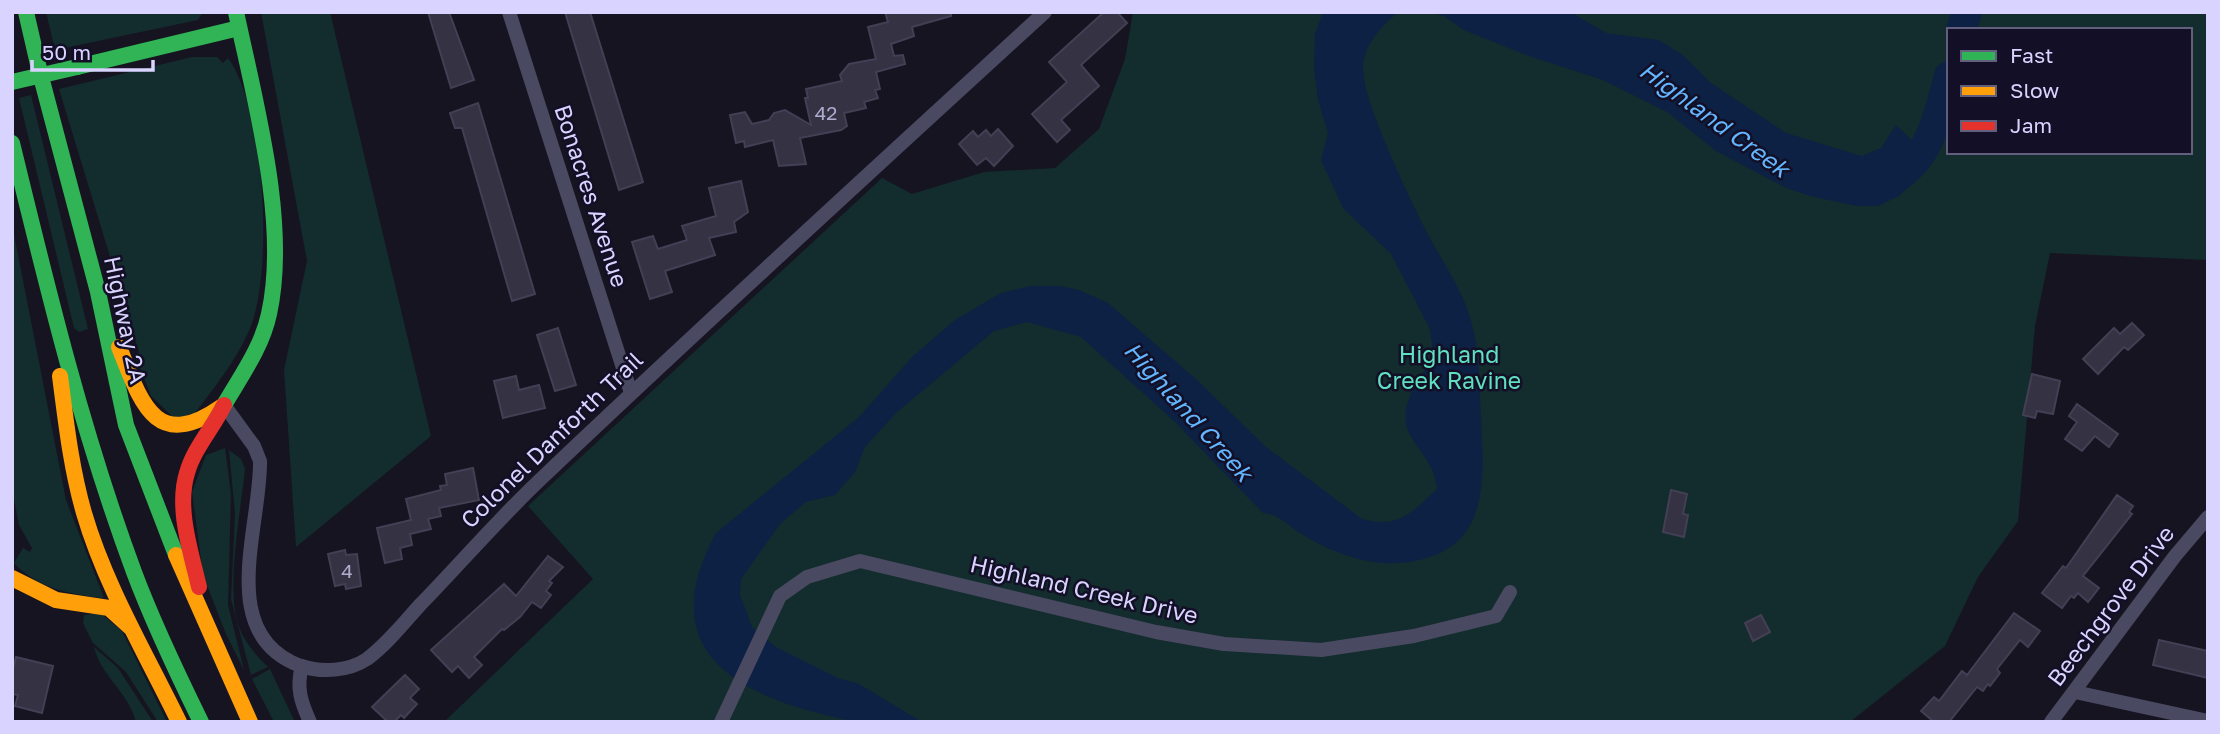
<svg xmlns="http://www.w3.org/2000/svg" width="2220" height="734" font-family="'Golos Text',sans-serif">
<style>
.green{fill:#132c2d;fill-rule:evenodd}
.water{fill:#0d2144}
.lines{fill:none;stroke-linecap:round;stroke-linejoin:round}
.river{stroke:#0d2144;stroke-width:30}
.building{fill:#343243;stroke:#433f54;stroke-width:2}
.street{stroke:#4a4962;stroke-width:14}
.fast{stroke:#30b455;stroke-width:16}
.slow{stroke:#ff9f0a;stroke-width:16}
.jam{stroke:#e5322d;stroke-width:16}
.fast-bridge{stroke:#30b455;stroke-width:16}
.labels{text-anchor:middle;stroke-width:5;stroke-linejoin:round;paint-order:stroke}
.number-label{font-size:19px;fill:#b0acd0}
.street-label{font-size:23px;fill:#d9d4ff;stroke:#130f26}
.park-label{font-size:23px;fill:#5fe0c0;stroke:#130f26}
.water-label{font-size:24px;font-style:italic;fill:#62b6ff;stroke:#130f26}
</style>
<rect width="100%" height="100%" fill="#161421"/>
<g class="green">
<path d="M46,12H203L198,20L55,50Z"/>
<path d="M261,12H330L431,436L296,547L284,370L307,261Z"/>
<path d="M1133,12H2208V260L2050,253L2035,326L2018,521L1978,577L1945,646L1850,722H444L593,579L528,506L882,178L912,194L984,172L1055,168L1099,129L1125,59ZM1949,30H2190V152H1949Z"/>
<path d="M192,57H217L223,63L228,58C265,107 275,277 248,333C235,362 214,388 195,413L175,419L151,396L136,358L139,352L59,89Z"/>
<path d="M31,95L88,329L79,332L74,328L19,98Z"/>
<path d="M12,224L66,500L104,598C71,595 37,588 14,563L23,548L30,552L32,548L19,525L12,489Z"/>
<path d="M225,448L231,494L228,605L244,670L226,634L203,575L192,492L206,455Z"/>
<path d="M229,450L241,459L245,469C241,510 225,591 239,627C245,643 256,655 268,667L251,675L231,599L235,514Z"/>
<path d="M100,613L122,631L167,722H158L126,672L93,643L83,623L84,615Z"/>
<path d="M94,647L118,668L153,722H136C129,693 101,676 94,647Z"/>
<path d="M270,669L295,722H274L252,679Z"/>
</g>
<g class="water">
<path d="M1323,12H1398C1381,27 1363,45 1363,69C1364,91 1373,110 1380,130C1394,164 1409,198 1426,231C1439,256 1456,280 1466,306C1480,342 1479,378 1481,416C1483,472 1493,544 1419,560C1375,571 1330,553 1294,529C1282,520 1278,515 1263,513L1175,422L1081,337L1027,322L994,331L897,412L865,447L855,472L835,495L806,502L781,523L741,579L740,595L752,627L776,647L838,678L859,684L922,722C902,722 878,726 858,722C751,701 647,660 716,533L859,417L913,356L955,320L1001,293L1030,286H1059L1079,290L1108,303L1198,381L1266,447L1362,519C1399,529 1411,513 1437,489C1435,466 1422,455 1410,435C1396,409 1418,378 1434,359L1430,329L1391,254L1343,208L1321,160L1328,133L1318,100L1314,67L1315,35Z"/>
<path d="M1429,12H1570L1606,33L1659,40L1684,56L1711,83L1786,133L1862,156L1881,148L1896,125L1931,159L1916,180L1899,196L1878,206H1857L1814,197L1786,188L1716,151L1667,112L1603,80L1526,55L1464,30L1444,16Z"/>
</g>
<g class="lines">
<g class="river">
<path d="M1961,30L1967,12"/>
<path d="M1894,179C1930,158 1939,114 1949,76"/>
</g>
</g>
<g class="building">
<path d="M428,12H449L474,80L451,88Z"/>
<path d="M565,12H590L643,182L619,190Z"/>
<path d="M885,12H951V16L912,27L914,36L891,44L894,56L903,55L905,64L876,72L880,89L875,90L878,98L864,102L866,108L844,113L847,126L841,130L800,138L806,164L779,166L773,140L745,147L744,141L736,143L730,115L745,112L752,124L769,120L774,113L785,110L811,125L805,98H808L806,89L842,81L840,75L849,64L876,59L868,27L888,22Z"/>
<path d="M1104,12H1117L1127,23L1081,65L1099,86L1061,120L1070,130L1057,142L1032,114L1067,82L1049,62Z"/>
<path d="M478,103L535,294L512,301L462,128H455L450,113Z"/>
<path d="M998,129L1013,146L994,166L986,158L977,165L959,144L973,131L978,137L986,130L991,136Z"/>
<path d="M741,181L748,212L734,222L736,232L709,238L715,255L665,271L672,292L650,299L632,242L653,236L658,249L687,240L682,226L716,216L709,188Z"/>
<path d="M2132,323L2144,335L2128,350L2124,347L2098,374L2083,359L2114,328L2120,334Z"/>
<path d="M558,328L576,385L555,391L537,335Z"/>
<path d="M2032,374L2060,381L2053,414L2037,411L2035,418L2023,415Z"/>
<path d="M516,376L519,390L539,385L545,408L503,418L494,381Z"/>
<path d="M2077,404L2118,434L2109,447L2095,436L2082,451L2065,439L2077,422L2069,416Z"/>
<path d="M473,468L479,500L439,508L441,516L428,519L431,529L410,534L412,545L400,548L402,559L385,563L377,528L411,520L406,499L441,490L440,486L447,485L445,474Z"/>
<path d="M1671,490L1687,494L1683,514L1688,515L1684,537L1663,532Z"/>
<path d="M2117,495L2133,506L2129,512L2132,514L2083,576L2099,588L2088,602L2078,593L2074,598L2071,596L2062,608L2042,593L2063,566L2066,568Z"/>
<path d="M345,550L346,555L357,554L361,586L346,589L345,584L335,586L328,554Z"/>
<path d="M548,556L563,567L549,581L552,583L546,591L551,595L541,608L532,602L520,617L504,630L502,629L474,657L482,665L469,678L458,666L452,672L431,650L504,584L516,596Z"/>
<path d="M2014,613L2040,631L2028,647L2020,640L1997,669L2000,673L1990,686L1988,684L1983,691L1977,687L1949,722H1934L1921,711L1934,697L1939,701L1962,671L1967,675Z"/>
<path d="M1761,615L1770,632L1753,641L1745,623Z"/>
<path d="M2159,640L2208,651V678L2153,665Z"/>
<path d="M16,657L53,666L42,713L15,706L18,695L12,694V673Z"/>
<path d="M405,675L419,689L410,698L417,704L404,718L401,715L394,722H388L372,707Z"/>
</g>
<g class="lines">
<g class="street">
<path d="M509,12L631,393"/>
<path d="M224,405L254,446L260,461C261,528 215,635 301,666C322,673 349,671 367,659C386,645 403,624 419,606C461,563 500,517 544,476C709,319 877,166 1045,12"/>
<path d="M302,666C296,688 301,702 310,722"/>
<path d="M2075,692L2208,721"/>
<path d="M721,722L780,596L807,577L860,561L1156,632L1224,644L1321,650L1414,636L1496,616L1510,592"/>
<path d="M2051,722L2175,556L2208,517"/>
</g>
<g class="fast">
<path d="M26,12L40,73"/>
<path d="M77,67L239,28"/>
<path d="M40,73L98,292L126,425L176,555"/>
<path d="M12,143C47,287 82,432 134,572C153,623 177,673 201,722"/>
<path d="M224,405C241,376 262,347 269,314C289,223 255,102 236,12"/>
</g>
<g class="slow">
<path d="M119,347C141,402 155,453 221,407"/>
<path d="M60,376C66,422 71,468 84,513C105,585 146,654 179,722"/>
<path d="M176,555L250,722"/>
<path d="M12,578L56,600L109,608L130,627"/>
</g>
<path class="jam" d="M199,587C191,552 176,508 187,473C194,448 213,428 224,405"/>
<path class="fast-bridge" d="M12,82L77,67"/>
</g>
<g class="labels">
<g class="number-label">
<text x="826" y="120">42</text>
<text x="347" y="578">4</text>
</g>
<g class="street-label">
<text transform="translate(591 196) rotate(72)" y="8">Bonacres Avenue</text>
<text transform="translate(125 320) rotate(78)" y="8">Highway 2A</text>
<text transform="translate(552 440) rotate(-44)" y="8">Colonel Danforth Trail</text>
<text transform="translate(1084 590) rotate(13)" y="8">Highland Creek Drive</text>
<text transform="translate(2111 606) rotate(-53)" y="8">Beechgrove Drive</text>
</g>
<g class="park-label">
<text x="1449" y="363">Highland<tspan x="1449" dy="26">Creek Ravine</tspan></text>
</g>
<g class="water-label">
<text transform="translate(1714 120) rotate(36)" y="8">Highland Creek</text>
<text transform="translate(1188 412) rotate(48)" y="8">Highland Creek</text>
</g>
</g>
<rect width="2220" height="734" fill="none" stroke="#d9d4ff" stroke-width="28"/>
<rect x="1947" y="28" width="245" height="126" fill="#130f26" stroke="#625e7d" stroke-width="2"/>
<rect x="1961" y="51" width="35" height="10" fill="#30b455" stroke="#625e7d" stroke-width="2"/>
<text x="2010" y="63" font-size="21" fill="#d9d4ff">Fast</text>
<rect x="1961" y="86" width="35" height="10" fill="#ff9f0a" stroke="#625e7d" stroke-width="2"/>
<text x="2010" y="98" font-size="21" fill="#d9d4ff">Slow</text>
<rect x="1961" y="121" width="35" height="10" fill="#e5322d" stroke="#625e7d" stroke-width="2"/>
<text x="2010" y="133" font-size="21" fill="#d9d4ff">Jam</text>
<path d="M32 60v10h121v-10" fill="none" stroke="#d9d4ff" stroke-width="3.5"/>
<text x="42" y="60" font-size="21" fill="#d9d4ff" stroke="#130f26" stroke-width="5" paint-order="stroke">50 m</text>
</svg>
